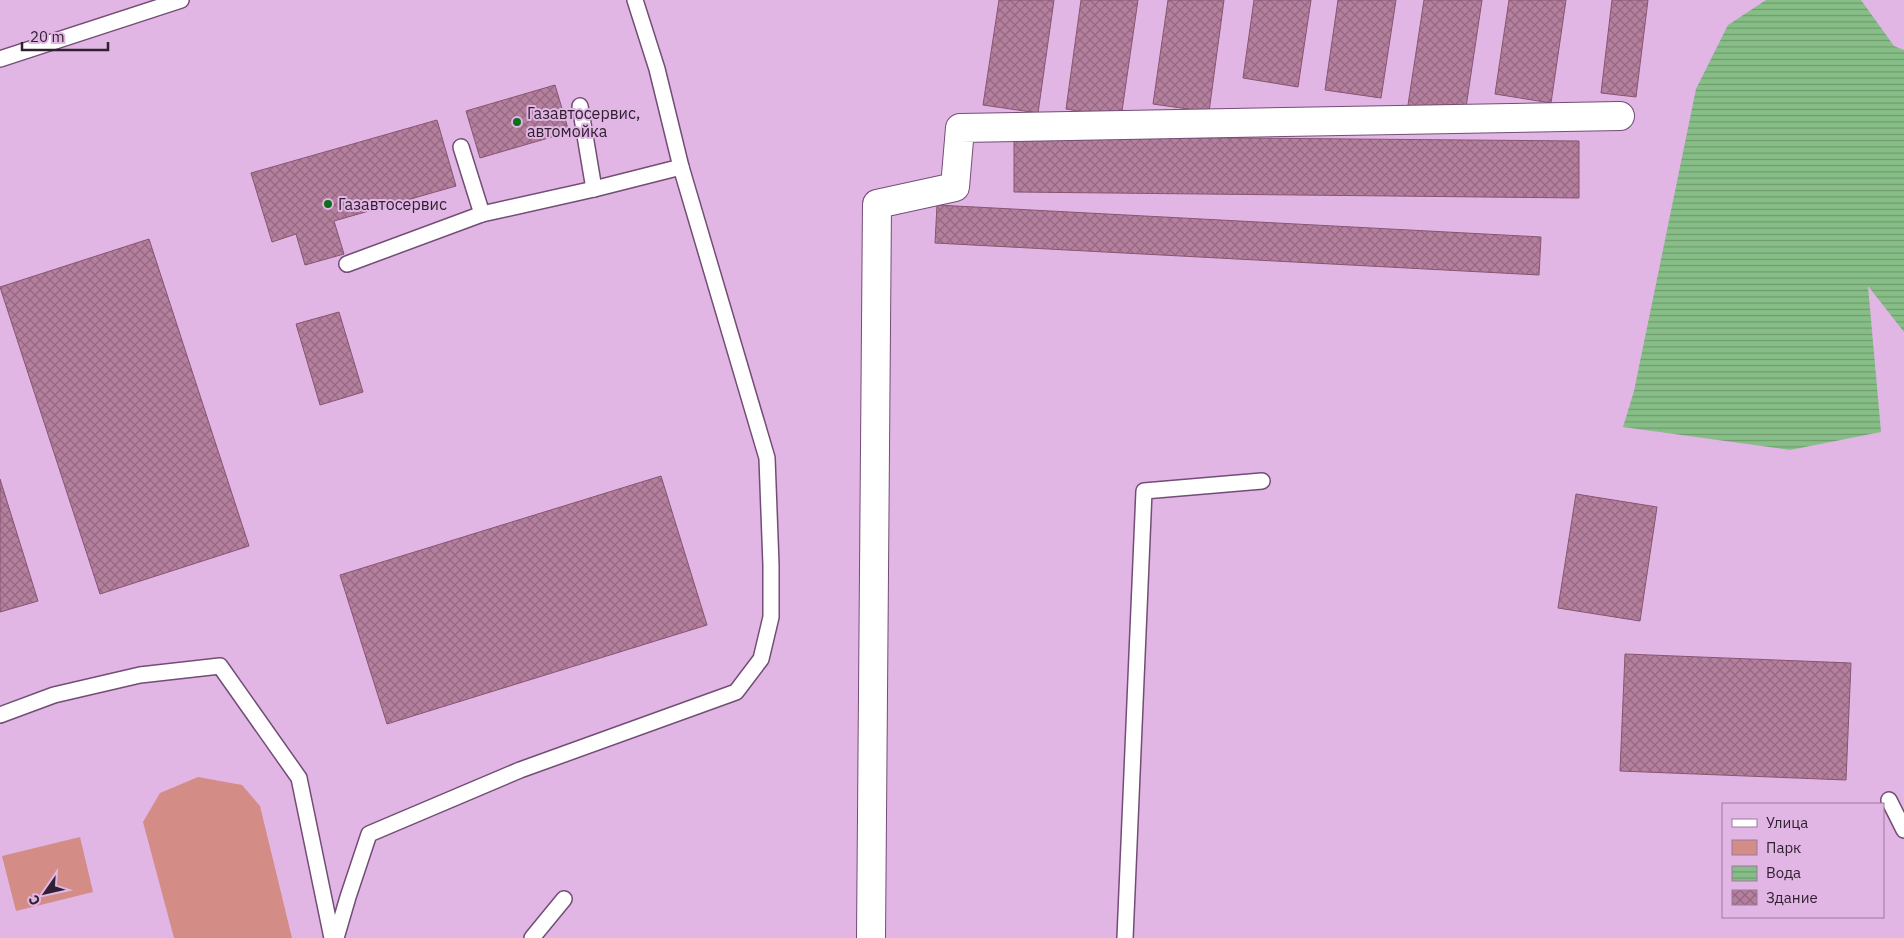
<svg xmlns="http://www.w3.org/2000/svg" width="1904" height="938" font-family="'IBM Plex Sans',sans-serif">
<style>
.park{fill:#d38c86}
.water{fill:url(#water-rules)}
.building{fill:url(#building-cross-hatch);stroke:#875572}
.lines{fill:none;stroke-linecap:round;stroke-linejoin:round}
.service-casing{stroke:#734d75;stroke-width:18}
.minor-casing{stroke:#734d75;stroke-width:30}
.service{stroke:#fff;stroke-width:15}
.minor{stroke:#fff;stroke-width:28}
.poi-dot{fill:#0d6e1c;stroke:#e1b6e4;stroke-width:2}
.labels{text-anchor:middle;stroke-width:4;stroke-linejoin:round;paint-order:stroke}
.poi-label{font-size:16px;fill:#312032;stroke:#e1b6e4;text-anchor:start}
</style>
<defs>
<pattern id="water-rules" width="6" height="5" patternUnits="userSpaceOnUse" patternTransform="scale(1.25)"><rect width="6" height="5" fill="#87be87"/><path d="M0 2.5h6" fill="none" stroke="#6f9a6f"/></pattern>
<pattern id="building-cross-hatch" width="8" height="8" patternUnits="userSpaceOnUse" patternTransform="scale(1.25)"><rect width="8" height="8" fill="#b57f9e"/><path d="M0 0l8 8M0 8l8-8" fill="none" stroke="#946881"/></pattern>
</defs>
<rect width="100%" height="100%" fill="#e1b6e4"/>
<g class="park">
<path d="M198,777L242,785L260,806L292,938H174L143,822L160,793Z"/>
<path d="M80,837L93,892L16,911L2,856Z"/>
</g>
<path class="water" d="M1766,0H1861L1894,46L1904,50V332L1868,286L1881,432L1790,450L1623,427L1634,391L1696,89L1728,25Z"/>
<g class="building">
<path d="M999,0H1054L1038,113L983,105Z"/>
<path d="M1081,0H1138L1121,118L1066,109Z"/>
<path d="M1168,0H1224L1209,112L1153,104Z"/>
<path d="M1254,0H1311L1298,87L1243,78Z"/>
<path d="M1338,0H1396L1381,98L1325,90Z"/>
<path d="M1424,0H1482L1465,114L1408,105Z"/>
<path d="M1509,0H1566L1551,103L1495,94Z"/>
<path d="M1612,0H1648L1636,97L1601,93Z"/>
<path d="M555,85L569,132L480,158L466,111Z"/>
<path d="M437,120L456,186L334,221L344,254L305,265L296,234L272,242L251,173Z"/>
<path d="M1014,136L1579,141V198L1014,192Z"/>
<path d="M937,205L1541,237L1539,275L935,243Z"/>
<path d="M149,239L249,546L100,594L0,287Z"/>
<path d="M339,312L363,392L320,405L296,324Z"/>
<path d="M661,476L707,625L387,724L340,575Z"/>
<path d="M0,479L38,601L0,612Z"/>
<path d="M1576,494L1657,507L1640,621L1558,608Z"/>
<path d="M1625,654L1851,663L1846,780L1620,771Z"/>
</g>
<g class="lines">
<defs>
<g id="service">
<path d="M0,59L181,0"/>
<path d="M580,106L594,189"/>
<path d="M461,147L482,214"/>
<path d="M347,264L482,214L594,189L681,167"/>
<path d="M0,715L54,695L140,675L220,666L299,778L332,938"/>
<path d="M1889,800L1904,830"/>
<path d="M336,938L348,897L369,834L520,770L736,692L761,659L771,617V565L767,458L681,167L657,69L635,0"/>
<path d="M532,938L564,899"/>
<path d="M1125,938L1144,491L1262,481"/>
</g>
<path id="minor" d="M871,938L877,204L955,187L960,128L1620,116"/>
</defs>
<use href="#service" class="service-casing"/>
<use href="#minor" class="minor-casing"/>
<use href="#service" class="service"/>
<use href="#minor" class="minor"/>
</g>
<g class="poi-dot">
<circle cx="517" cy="122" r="5"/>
<circle cx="328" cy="204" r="5"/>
</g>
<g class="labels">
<g class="poi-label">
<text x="527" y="119">Газавтосервис,<tspan x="527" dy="18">автомойка</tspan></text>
<text x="338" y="210">Газавтосервис</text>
</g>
</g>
<rect x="1722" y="803" width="162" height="115" fill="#e1b6e4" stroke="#9b7a9d"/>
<rect x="1732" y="819" width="25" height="8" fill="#ffffff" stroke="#9b7a9d"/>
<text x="1766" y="828" font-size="15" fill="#312032">Улица</text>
<rect x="1732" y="840" width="25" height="15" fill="#d38c86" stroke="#9b7a9d"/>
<text x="1766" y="853" font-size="15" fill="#312032">Парк</text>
<rect x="1732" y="866" width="25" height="15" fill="url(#water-rules)" stroke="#9b7a9d"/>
<text x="1766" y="878" font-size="15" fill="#312032">Вода</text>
<rect x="1732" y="890" width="25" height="15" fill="url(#building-cross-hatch)" stroke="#9b7a9d"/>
<text x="1766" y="903" font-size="15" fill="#312032">Здание</text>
<g transform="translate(45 893) rotate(236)" stroke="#e1b6e4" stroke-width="4" paint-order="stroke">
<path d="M0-4L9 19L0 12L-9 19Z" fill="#312032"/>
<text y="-8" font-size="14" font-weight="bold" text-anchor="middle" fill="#312032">С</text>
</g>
<path d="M22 42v8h86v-8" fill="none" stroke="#312032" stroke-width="2.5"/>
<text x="30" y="42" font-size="15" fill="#312032" stroke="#e1b6e4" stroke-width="4" paint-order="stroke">20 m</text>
</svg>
